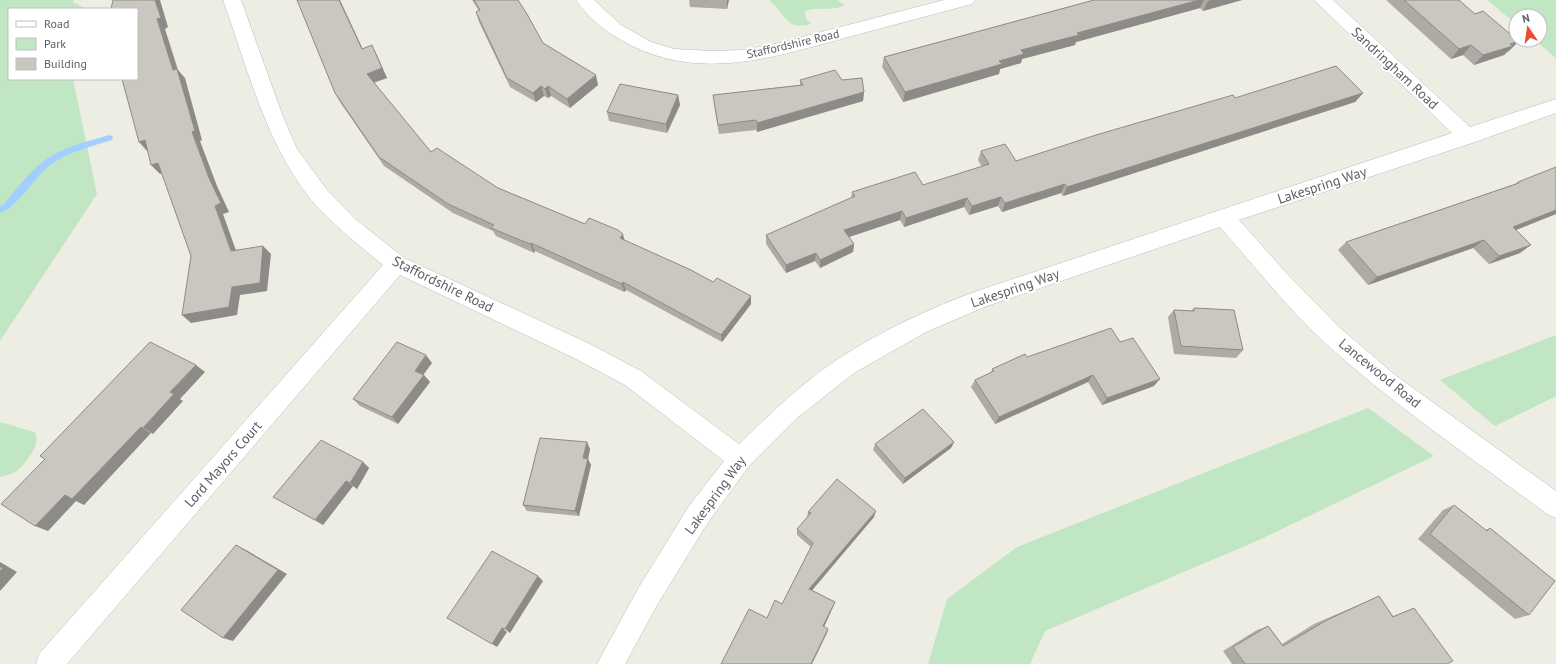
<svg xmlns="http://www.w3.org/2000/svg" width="1556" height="664" font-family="'PT Sans',sans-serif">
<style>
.green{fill:#c0e6c3}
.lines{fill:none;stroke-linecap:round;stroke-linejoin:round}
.stream{fill:#a3cfff;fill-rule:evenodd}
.minor-casing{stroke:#b9bbc0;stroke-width:1}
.minor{fill:#fff;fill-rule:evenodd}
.wall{fill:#aeaba6}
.shaded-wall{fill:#8d8b87}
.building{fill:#cac7c1;stroke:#8d8b87}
.labels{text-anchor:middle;stroke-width:4;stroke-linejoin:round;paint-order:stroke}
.far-street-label{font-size:12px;fill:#5c5f64;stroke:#fff}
.street-label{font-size:14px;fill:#5c5f64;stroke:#fff}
</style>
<rect width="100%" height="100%" fill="#eeede3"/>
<g class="green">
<path d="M0,0H73V2L86,9H9V79H73L97,194L0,341Z"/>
<path d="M769,0H837L845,5C833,12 817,6 805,11L806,18L811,24C784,31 786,13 769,0Z"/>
<path d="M1487,0H1556V58L1535,40H1540V16H1516V24Z"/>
<path d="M1556,335V396L1495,426L1440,380Z"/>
<path d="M1368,408L1434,456L1259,540L1045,631L1030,664H928L947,599L1017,547Z"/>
<path d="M0,422L34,432C43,442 26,462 18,470C13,474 6,476 0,477Z"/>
</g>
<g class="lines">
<path class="stream" d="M109,135L112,136L113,138L112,140C90,147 67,152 49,166C34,178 17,208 0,213V206L3,205C17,189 30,170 48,158C66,146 89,141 109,135Z"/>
<defs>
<g id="minor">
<path d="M223,0H241L282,114L297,149L327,190L355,219L404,258L590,344L641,371L739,444C770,414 802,383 838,359C881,331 932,307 980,290L1452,133L1314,0H1333L1470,127L1556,99V113L1475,142L1239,220L1289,276L1339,327L1395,375L1556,491V518L1547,514C1472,458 1393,405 1324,342C1286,307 1254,265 1220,227L987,306L926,332L854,373L797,418L748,467L707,524L657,605L625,664H597L639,587L689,506L724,461L625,385L574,358L400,275L67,664H36L39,654L383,265C359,245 334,226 313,202C266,145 248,69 223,0Z"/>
<path d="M576,0H594L621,25L651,42L674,49L712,51L744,50L779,43L944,0H975L972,4C932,15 892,25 852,36C774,57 697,84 621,40C604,30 587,17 576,0Z"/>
</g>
</defs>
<use href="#minor" class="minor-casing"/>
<use href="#minor" class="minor"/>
</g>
<g class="wall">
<path d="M472,0H518L543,43L598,85L570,108L551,96L548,98L544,96L536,102L510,87L479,22L476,12L479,11Z"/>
<path d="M689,0H729L727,9L690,7Z"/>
<path d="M1094,0H1242L1203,11L1200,8L1076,42L1075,45L1022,59L1021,63L1000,69L999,74L903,102L882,67L884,57Z"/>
<path d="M1386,0H1459L1509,51L1507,52L1504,55L1474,65L1463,55L1451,59Z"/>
<path d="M362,49L377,55L387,78L374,83L431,152L498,188L624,240L713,282L751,296V304L722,342L626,290L624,292L535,251L534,253L496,236L493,231L453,213L384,166L340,102L335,93Z"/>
<path d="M800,80H842L864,92L863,101L757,132L756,130L719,134L714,104L713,95L800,85Z"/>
<path d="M1363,93L1355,102L1063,196L1061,193L1002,212L998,206L969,215L964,207L904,227L900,220L849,237L854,244L853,252L820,268L815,261L786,273L766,244V235L851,198L852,192L923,185L982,167L978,160L981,151L1016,161L1235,98Z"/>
<path d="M678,95L680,105L667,133L609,121L607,112Z"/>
<path d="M1518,182L1556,214L1516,230L1520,253L1489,264L1473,248L1368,285L1338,250L1346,242L1515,184Z"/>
<path d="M1194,308L1243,350L1236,358L1174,354L1168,317L1174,310L1191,311Z"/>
<path d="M1120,342L1154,386L1102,405L1088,382L995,424L971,387L975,380L991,373L992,369L1027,357Z"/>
<path d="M432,363L423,374L430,382L398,424L360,406L353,399Z"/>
<path d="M587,442L590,449L588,459L591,465L579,516L527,511L523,505Z"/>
<path d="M954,442L951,448L903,484L873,450L875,444Z"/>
<path d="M363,462L369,468L357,489L353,486L323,525L282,502L273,497Z"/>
<path d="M1454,505L1485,530L1490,528L1529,615L1515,619L1418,539L1443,510Z"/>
<path d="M808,512L874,517L812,590L835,602L833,607L824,627L828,629L827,633L767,618L782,604L811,547L797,535V529L807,517Z"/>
<path d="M1379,596L1393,616L1414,608L1447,664H1232L1223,651L1257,630L1268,626L1282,644L1314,624L1365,602Z"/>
</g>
<g class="shaded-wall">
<path d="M155,0H160L168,27L165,29L178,70L185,78L202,140L200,141L217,186L229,212L223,214L239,259L231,251L215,206L209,178L192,132L157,19Z"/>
<path d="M339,0H340L367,58L362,49Z"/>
<path d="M727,0H729L727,9Z"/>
<path d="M1199,0H1204L1200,8L1076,42L1075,45L1022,59L1021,63L1000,69L999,74L903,102L905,92L999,61L1021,50L1077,33Z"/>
<path d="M1213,0H1242L1203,11L1208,1Z"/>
<path d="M1519,41L1509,51L1507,52L1504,55L1474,65L1483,55L1510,44Z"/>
<path d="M372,45L387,78L372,83L367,74Z"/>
<path d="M1471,45L1463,55L1451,59L1459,49Z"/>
<path d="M596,75L598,85L570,108L567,99Z"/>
<path d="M541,86L544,96L536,102L533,93Z"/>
<path d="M548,86L551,96L548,98L545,89Z"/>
<path d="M864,92L863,101L757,132V123Z"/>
<path d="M1363,93L1355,102L1063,196L1067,187Z"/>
<path d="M678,95L680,105L667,133L666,124Z"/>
<path d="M145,140L153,149L147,151L139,142Z"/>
<path d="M158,163L166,172L160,174L151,165Z"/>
<path d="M1065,184L1061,193L1002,212L1005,203Z"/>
<path d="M1001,197L998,206L969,215L972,206Z"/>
<path d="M967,198L964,207L904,227L906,218Z"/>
<path d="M1556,210V214L1503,235L1513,227Z"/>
<path d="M902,211L900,220L843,239L844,230Z"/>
<path d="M623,234L625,242L620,238Z"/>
<path d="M1484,240L1473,248L1368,285L1377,277Z"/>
<path d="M531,243L535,251L534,253L530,244Z"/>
<path d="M854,244L853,252L820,268V260Z"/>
<path d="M1531,245L1520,253L1489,264L1499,256Z"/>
<path d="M263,246L271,254L267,291L240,295L237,315L191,323L182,315L232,287Z"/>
<path d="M816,253L815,261L786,273V265Z"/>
<path d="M623,282L626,290L624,292L622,284Z"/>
<path d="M751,296V304L722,342L721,335Z"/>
<path d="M426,355L432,363L421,378L415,371Z"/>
<path d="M196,365L205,372L180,399L183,401L153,434L143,428L170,392Z"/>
<path d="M424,375L430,382L398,424L392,417Z"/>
<path d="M1093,375L1088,382L995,424L999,417Z"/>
<path d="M1160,379L1154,386L1102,405L1107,398Z"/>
<path d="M141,427L151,433L84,505L76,501L48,531L35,526L65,495Z"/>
<path d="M587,442L590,449L587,464L583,458Z"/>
<path d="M954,442L951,448L903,484L905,478Z"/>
<path d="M588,459L591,465L579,516L575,511Z"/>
<path d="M363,462L369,468L357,489L350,483Z"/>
<path d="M346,481L353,486L323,525L315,520Z"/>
<path d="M876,511L874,517L809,594V589Z"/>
<path d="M236,545L246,550L287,574L233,641L223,638Z"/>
<path d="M0,562L17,572L0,591Z"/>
<path d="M538,576L543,581L510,633L505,629Z"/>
<path d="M835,602L833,607L822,631L823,626Z"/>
<path d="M502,628L507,632L497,647L492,644Z"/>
<path d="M828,629L827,633L812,664H811Z"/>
</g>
<g class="building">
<path d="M113,0H155L161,18L157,19L173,70L177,69L195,131L192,132L209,178L221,203L215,206L231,251L263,246L260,283L232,287L229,307L182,315L191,256L158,163L151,165L145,140L139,142L122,79H137V9H111Z"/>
<path d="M297,0H339L362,49L372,45L382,68L367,74L431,152L437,148L498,188L585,224L589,218L618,230L623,234L620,238L691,270L713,282L717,278L751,296L721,335L623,282L622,284L531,243L530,244L491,228L494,225L448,204L379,157L335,93Z"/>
<path d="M474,0H518L527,14L543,43L596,75L567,99L548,86L545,89L541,86L533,93L507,78L476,12L480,10Z"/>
<path d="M1094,0H1199L1077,33L1079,35L1021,50L1024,54L999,61L1002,64L905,92L884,57Z"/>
<path d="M1404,0H1459L1475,14L1483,11L1516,39V40H1517L1519,41L1510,44L1513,46L1483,55L1471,45L1459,49Z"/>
<path d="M1336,66L1363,93L1067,187L1065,184L1005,203L1001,197L972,206L967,198L906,218L902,211L844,230L854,244L820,260L816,253L786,265L766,235L855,196L852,192L915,172L923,185L989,164L981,151L1005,144L1016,161L1096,135L1233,95L1235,98Z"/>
<path d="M835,70L842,80L862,78L864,92L757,123L756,120L718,125L713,95L803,85L800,80Z"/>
<path d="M620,84L678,95L666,124L607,112Z"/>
<path d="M1556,167V210L1513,227L1531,245L1499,256L1484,240L1377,277L1346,242L1519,183L1518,182Z"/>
<path d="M1194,308L1234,310L1243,350L1181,346L1174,310L1194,311Z"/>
<path d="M1111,328L1120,342L1133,338L1160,379L1107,398L1093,375L999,417L975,380L994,371L992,369L1025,354L1027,357Z"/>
<path d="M150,342L196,365L170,392L174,394L143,428L141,427L72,499L65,495L35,526L1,504L45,459L40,456Z"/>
<path d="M397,342L426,355L415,371L424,375L392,417L353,399Z"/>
<path d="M923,409L954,442L905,478L875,444Z"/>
<path d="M540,438L587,442L583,458L588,459L575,511L523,505Z"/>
<path d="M321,440L363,462L350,483L346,481L315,520L273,497Z"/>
<path d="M837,479L876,511L809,589L835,602L823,626L828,629L811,664H721L749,609L767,618L775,600L782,604L813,543L797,529L811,513L808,512Z"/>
<path d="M1454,505L1487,531L1490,528L1555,581L1529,615L1430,534Z"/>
<path d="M236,545L278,570L223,638L181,610Z"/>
<path d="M492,551L538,576L505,629L502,628L492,644L447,618Z"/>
<path d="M0,566L3,568L0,572Z"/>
<path d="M1379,596L1393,617L1414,608L1453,661L1447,664H1245L1233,647L1268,626L1283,646L1327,620Z"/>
</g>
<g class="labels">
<g class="far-street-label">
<text transform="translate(793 44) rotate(-13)" y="4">Staffordshire Road</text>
</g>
<g class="street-label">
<text transform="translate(1395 68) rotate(43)" y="5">Sandringham Road</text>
<text transform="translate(1322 185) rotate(-18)" y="5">Lakespring Way</text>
<text transform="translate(443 284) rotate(26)" y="5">Staffordshire Road</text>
<text transform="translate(1015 288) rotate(-19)" y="5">Lakespring Way</text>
<text transform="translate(1380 373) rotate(39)" y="5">Lancewood Road</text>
<text transform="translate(223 464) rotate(-49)" y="5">Lord Mayors Court</text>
<text transform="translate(715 495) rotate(-54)" y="5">Lakespring Way</text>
</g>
</g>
<rect x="8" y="8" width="130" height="72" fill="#ffffff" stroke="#bebfc1"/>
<rect x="16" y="21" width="20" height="6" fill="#ffffff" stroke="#bebfc1"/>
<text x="44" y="28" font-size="12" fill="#5c5f64">Road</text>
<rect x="16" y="38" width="20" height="12" fill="#c0e6c3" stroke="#bebfc1"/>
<text x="44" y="48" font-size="12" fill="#5c5f64">Park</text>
<rect x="16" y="58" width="20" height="12" fill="#cac7c1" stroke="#bebfc1"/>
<text x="44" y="68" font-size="12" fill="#5c5f64">Building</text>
<g transform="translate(1528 28) rotate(347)"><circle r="19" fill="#ffffff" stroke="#bebfc1"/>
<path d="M0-3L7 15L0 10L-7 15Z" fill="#eb4c2d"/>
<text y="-6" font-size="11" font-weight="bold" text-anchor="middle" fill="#5c5f64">N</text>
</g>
</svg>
